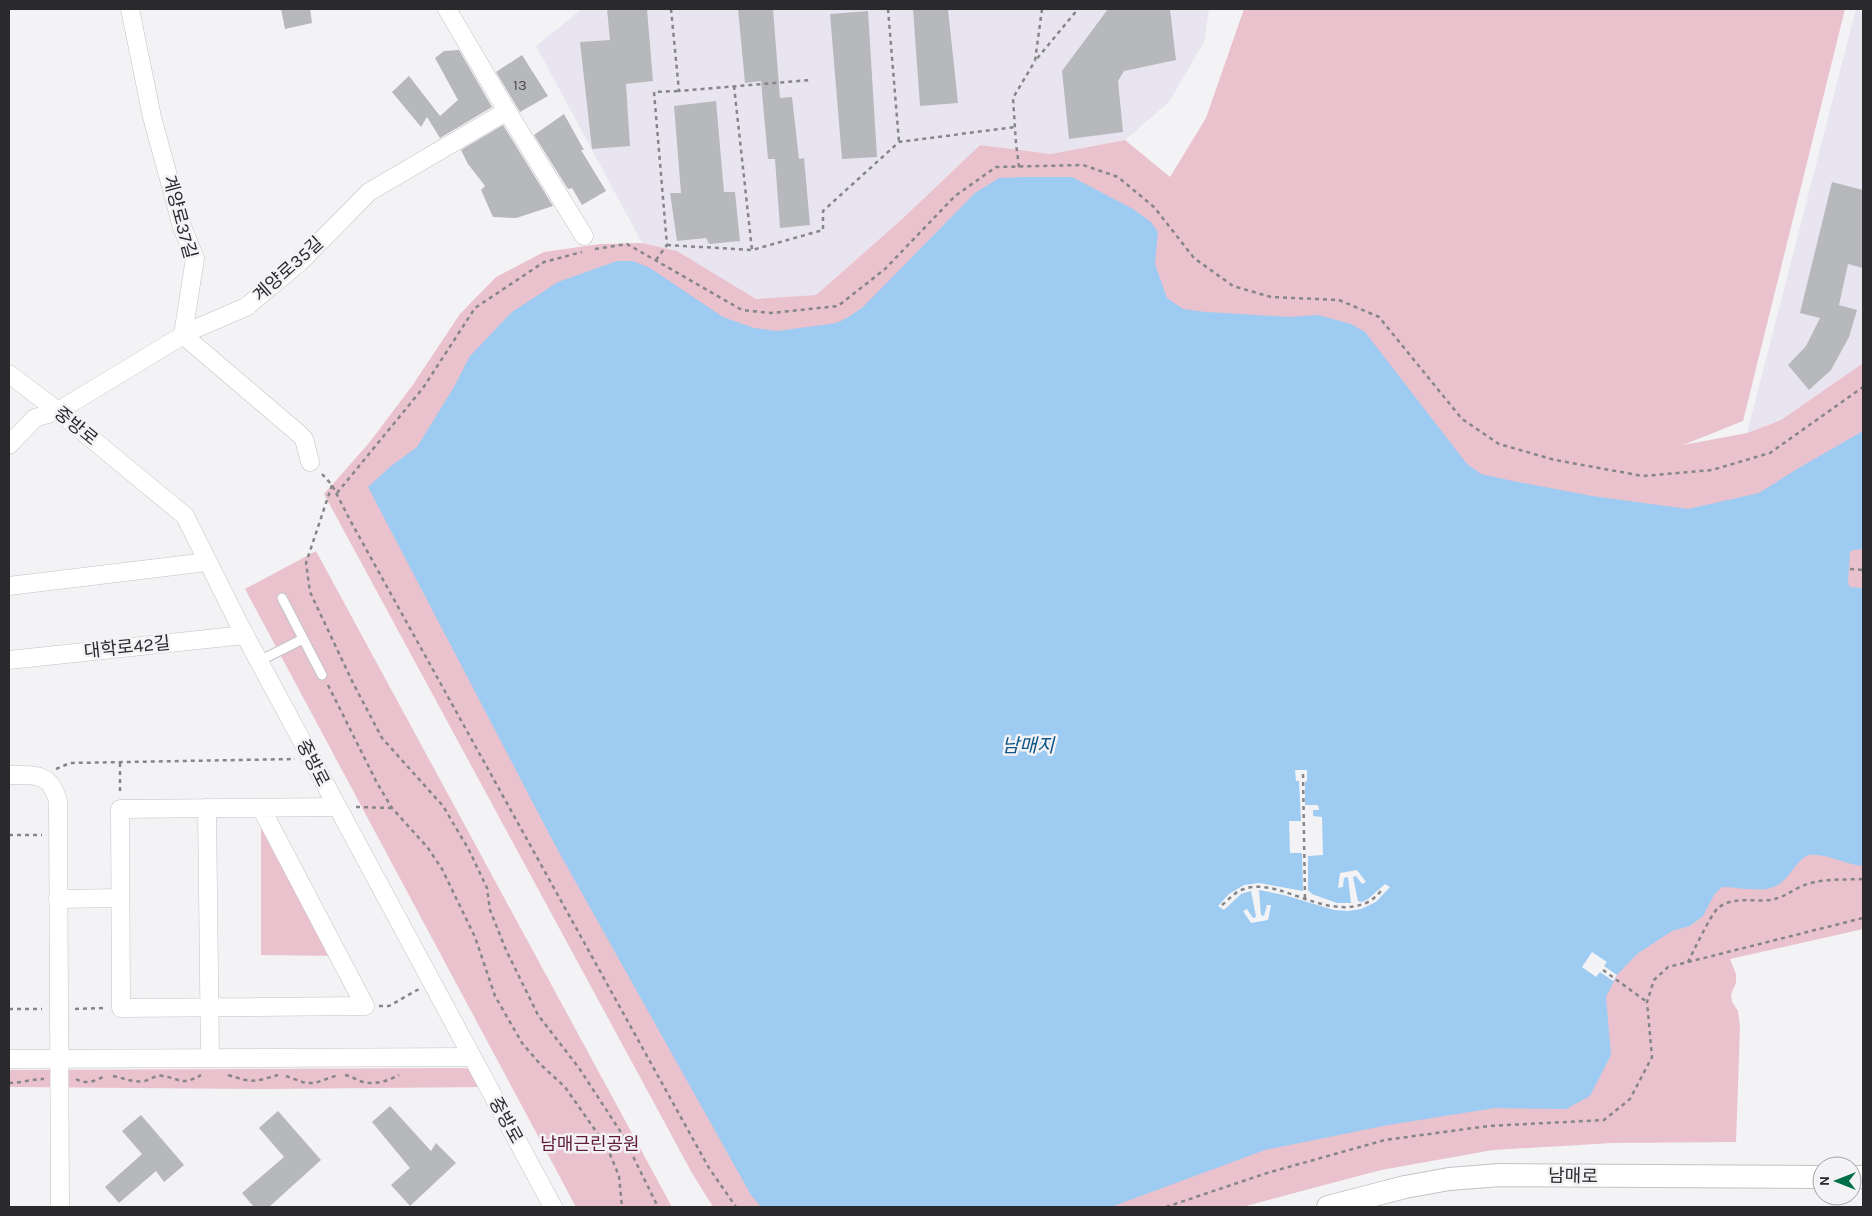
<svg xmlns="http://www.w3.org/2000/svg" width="1872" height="1216" font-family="Karla,'Noto Sans KR',sans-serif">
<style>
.built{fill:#e9e5f0}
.green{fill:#eac2ce}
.water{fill:#9dcbf2}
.pier{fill:#f3f2f5}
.building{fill:#b7b8bb}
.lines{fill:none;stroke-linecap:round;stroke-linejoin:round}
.service-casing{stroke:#c3c2c5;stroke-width:11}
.minor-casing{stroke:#c3c2c5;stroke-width:19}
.tertiary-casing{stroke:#c3c2c5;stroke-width:24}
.path{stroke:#868587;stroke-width:2.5;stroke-dasharray:4 4;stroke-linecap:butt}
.service{stroke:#fff;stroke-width:9}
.minor{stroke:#fff;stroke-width:18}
.tertiary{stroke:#fff;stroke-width:22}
.labels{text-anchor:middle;stroke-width:5;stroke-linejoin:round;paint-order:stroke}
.number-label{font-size:15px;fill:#4d4d4f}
.street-label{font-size:18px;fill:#2a292b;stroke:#f3f2f5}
.park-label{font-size:18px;fill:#611c39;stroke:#f3f2f5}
.water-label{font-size:19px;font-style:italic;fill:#0c5586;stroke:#f3f2f5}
</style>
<rect width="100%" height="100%" fill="#f3f2f5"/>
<g class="built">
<path d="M582,9H1209L1204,42L1169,102L1125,140L1051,154L980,145L901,220L816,295L756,300L677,251L642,243L536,46Z"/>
<path d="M1856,9H1863V363L1781,420L1747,433Z"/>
</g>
<g class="green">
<path d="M1244,9H1845L1743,421L1683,445L1747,433L1781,420L1863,363V929L1730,959L1736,974V983L1731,994L1732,1002L1738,1011L1740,1026L1736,1142L1612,1143L1493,1150L1381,1170L1242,1207H713L692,1173L324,494L369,443L412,386L460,314L496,277L544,252L600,244L642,243L677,251L756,299L816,295L901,220L980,145L1051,154L1125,140L1170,177L1206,118Z"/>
<path d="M316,551L672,1207H576L245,589Z"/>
<path d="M261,808L338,956L261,955Z"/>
<path d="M458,1068L478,1069L488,1087L266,1089L9,1087V1070Z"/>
</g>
<path class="water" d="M1021,177H1072L1133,209L1151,222L1158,232L1155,264L1167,298L1183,309L1206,312L1289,317L1318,315L1351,324L1365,332L1467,464L1481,474L1513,481L1592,496L1688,509L1759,493L1797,469L1863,431V549L1853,550L1850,552L1848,583L1850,587L1863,588V866C1847,865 1825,853 1810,855C1798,857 1789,880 1776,886C1764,893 1737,887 1722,887L1714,895L1703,916L1690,926L1672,931L1637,954L1617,975L1606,997L1611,1055L1590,1096L1566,1109L1495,1108L1388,1125L1265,1150L1111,1207H761L751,1195L555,845L368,487L391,466L417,447L454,387L470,356L512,312L558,282L617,261H633L650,268L723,317L754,328L777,331L837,323L850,316L863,307L975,193L999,178Z"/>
<g class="pier">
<path d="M1295,770H1307V781L1305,782V805H1318L1319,810H1313V816L1322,817L1323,855L1308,856V890L1312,894L1337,903H1351L1348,877L1344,878L1343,887L1338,888L1340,873L1357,870L1366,882L1362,884L1356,876L1353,877L1358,901L1362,902L1368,899L1385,884L1390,887L1376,902L1361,909L1348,911L1334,910L1284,895L1259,890L1261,915L1264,916L1267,905H1271L1268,920L1251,923L1243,911L1247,909L1253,918L1256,917L1251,891L1241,894L1224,910L1218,906L1229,894L1244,885L1259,883L1303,891L1302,853H1290L1289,821H1301L1299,781H1296Z"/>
<path d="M1592,952L1607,962L1604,966L1617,975L1613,981L1600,972L1596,977L1582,967Z"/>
</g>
<g class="building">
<path d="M281,9H310L312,23L285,29Z"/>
<path d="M607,9H647L653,81L626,84L630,146L592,149L580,42L610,40Z"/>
<path d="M738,9H773L780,98L792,97L799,159L804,158L810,225L780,228L775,159H768L761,81L745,83Z"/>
<path d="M913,9H948L958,103L920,106Z"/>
<path d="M1108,9H1170L1176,60L1124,71L1118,81L1123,132L1069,139L1062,71Z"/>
<path d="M868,11L877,157L842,159L830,14Z"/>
<path d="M459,50L492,107L440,138L427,117L421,127L392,92L409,76L440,116L458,100L435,58L444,51Z"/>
<path d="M522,55L548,96L520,112L496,72Z"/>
<path d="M716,101L724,192H735L740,241L709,244L706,238L677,241L670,193H681L674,106Z"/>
<path d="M564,114L584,150H581L606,191L582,205L572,188L568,189L534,135Z"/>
<path d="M503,125L553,206L516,218L493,217L481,190L485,186L468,164L461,150Z"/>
<path d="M1832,182L1863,190V268L1848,264L1839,305L1857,310L1849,337L1831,370L1809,390L1788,365L1806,346L1820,318L1800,313Z"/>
<path d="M390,1106L431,1151L436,1143L456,1163L410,1206L391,1185L410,1168L372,1122Z"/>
<path d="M278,1111L321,1160L269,1207H254L242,1193L284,1157L259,1128Z"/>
<path d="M141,1115L184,1165L164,1182L156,1171L119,1203L105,1187L142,1154L122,1131Z"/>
</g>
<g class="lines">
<defs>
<g id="service">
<path d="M282,598L322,675"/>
<path d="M259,661L303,639"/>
</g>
<g id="minor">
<path d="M130,9L152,117L182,227L195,258L183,335L298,433L304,439L310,462"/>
<path d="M447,9L507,111L584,236"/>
<path d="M9,374L58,411L185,516L240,626L553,1207"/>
<path d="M9,445L35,418L58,411L190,331L246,307L300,262L369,192L507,111"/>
<path d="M9,586L207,562"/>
<path d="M9,660L245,635"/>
<path d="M9,775C35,775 50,772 58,801L60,1207"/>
<path d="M207,808L210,1058"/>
<path d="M261,808L365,1006L121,1008L120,809L336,807"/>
<path d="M58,899L120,898"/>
<path d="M9,1059L472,1057"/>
</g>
<g id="tertiary">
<path d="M1852,1177H1863"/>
<path d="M1328,1207L1405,1187L1449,1179L1500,1175L1822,1177"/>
</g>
</defs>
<use href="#service" class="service-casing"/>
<use href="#minor" class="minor-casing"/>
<use href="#tertiary" class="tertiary-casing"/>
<g class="path">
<path d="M671,9L679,91L810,80"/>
<path d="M888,9L899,142"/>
<path d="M1042,9L1035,61L1078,9"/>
<path d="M734,86L752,250"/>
<path d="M1019,167L1016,143L1013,98L1035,61"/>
<path d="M667,245L752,250L823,230V211L899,142L1015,127"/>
<path d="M595,249L627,244L742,310L771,313L838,306L885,269L955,196L996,167L1083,165L1118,177L1154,207L1194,258L1233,286L1271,297L1339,300L1379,317L1462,419L1499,444L1555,460L1643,476L1712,470L1770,453L1863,387"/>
<path d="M656,260L667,245L654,92L679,91"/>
<path d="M322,474L332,485L350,520L709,1168L736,1207"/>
<path d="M332,485L306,563L310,592L353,683L382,738L443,806L469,850L487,888L490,910L506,950L538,1015L579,1068L622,1134L658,1207"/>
<path d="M337,493L423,388L475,308L544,262L582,252"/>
<path d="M1850,569L1863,570"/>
<path d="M328,685L377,783L392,808L428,848L442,869L475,937L495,996L522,1043L540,1064L565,1087L607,1147L619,1176L622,1207"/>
<path d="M120,763V792"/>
<path d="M56,769L70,763L295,759"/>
<path d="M1303,774L1305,898"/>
<path d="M356,807L392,808"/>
<path d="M9,835H42"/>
<path d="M1222,905C1229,899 1235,892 1244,889C1254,885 1268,887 1278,890C1307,898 1339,916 1368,902C1374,899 1378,894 1383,889"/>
<path d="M1688,962C1693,952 1711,914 1718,908C1733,896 1753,902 1770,900C1783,898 1791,891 1802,886C1820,878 1844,880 1863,879"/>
<path d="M1603,970L1647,1002"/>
<path d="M379,1006H389L419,989"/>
<path d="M9,1009H42"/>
<path d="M75,1009L105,1008"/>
<path d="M228,1075C253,1083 255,1082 278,1075"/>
<path d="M345,1075C351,1076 355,1079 360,1081C373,1086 388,1081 399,1075"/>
<path d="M113,1076C124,1078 133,1083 144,1081C151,1080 156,1074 163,1076C181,1079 182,1086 201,1075"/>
<path d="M286,1076L305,1083H315L338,1075"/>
<path d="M76,1079C86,1085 95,1081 105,1076"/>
<path d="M9,1083C21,1083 32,1079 44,1079"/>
<path d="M1166,1207L1267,1173L1385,1140L1488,1126L1604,1120L1630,1099L1652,1057L1647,1002L1654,980L1668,967L1863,918"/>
</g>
<use href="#service" class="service"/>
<use href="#minor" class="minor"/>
<use href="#tertiary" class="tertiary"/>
</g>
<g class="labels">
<g class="number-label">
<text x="520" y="90">13</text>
</g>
<g class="street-label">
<text transform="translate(180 217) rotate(75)" y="6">계양로37길</text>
<text transform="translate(288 269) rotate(-42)" y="6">계양로35길</text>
<text transform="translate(76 426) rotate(39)" y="6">중방로</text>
<text transform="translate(127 647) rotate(-6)" y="6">대학로42길</text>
<text transform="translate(313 763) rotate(63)" y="6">중방로</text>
<text transform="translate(506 1120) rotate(61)" y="6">중방로</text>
<text transform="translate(1573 1176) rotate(1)" y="6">남매로</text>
</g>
<g class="park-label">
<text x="590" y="1150">남매근린공원</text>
</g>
<g class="water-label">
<text x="1028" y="752">남매지</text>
</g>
</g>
<rect width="1872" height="1216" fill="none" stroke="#2a292b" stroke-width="20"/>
<g transform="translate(1837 1181) rotate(270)"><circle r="24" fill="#f3f2f5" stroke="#a3a2a4"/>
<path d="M0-4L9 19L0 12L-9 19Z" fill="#006f47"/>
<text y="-8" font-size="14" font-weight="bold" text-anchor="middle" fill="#2a292b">N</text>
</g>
</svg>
